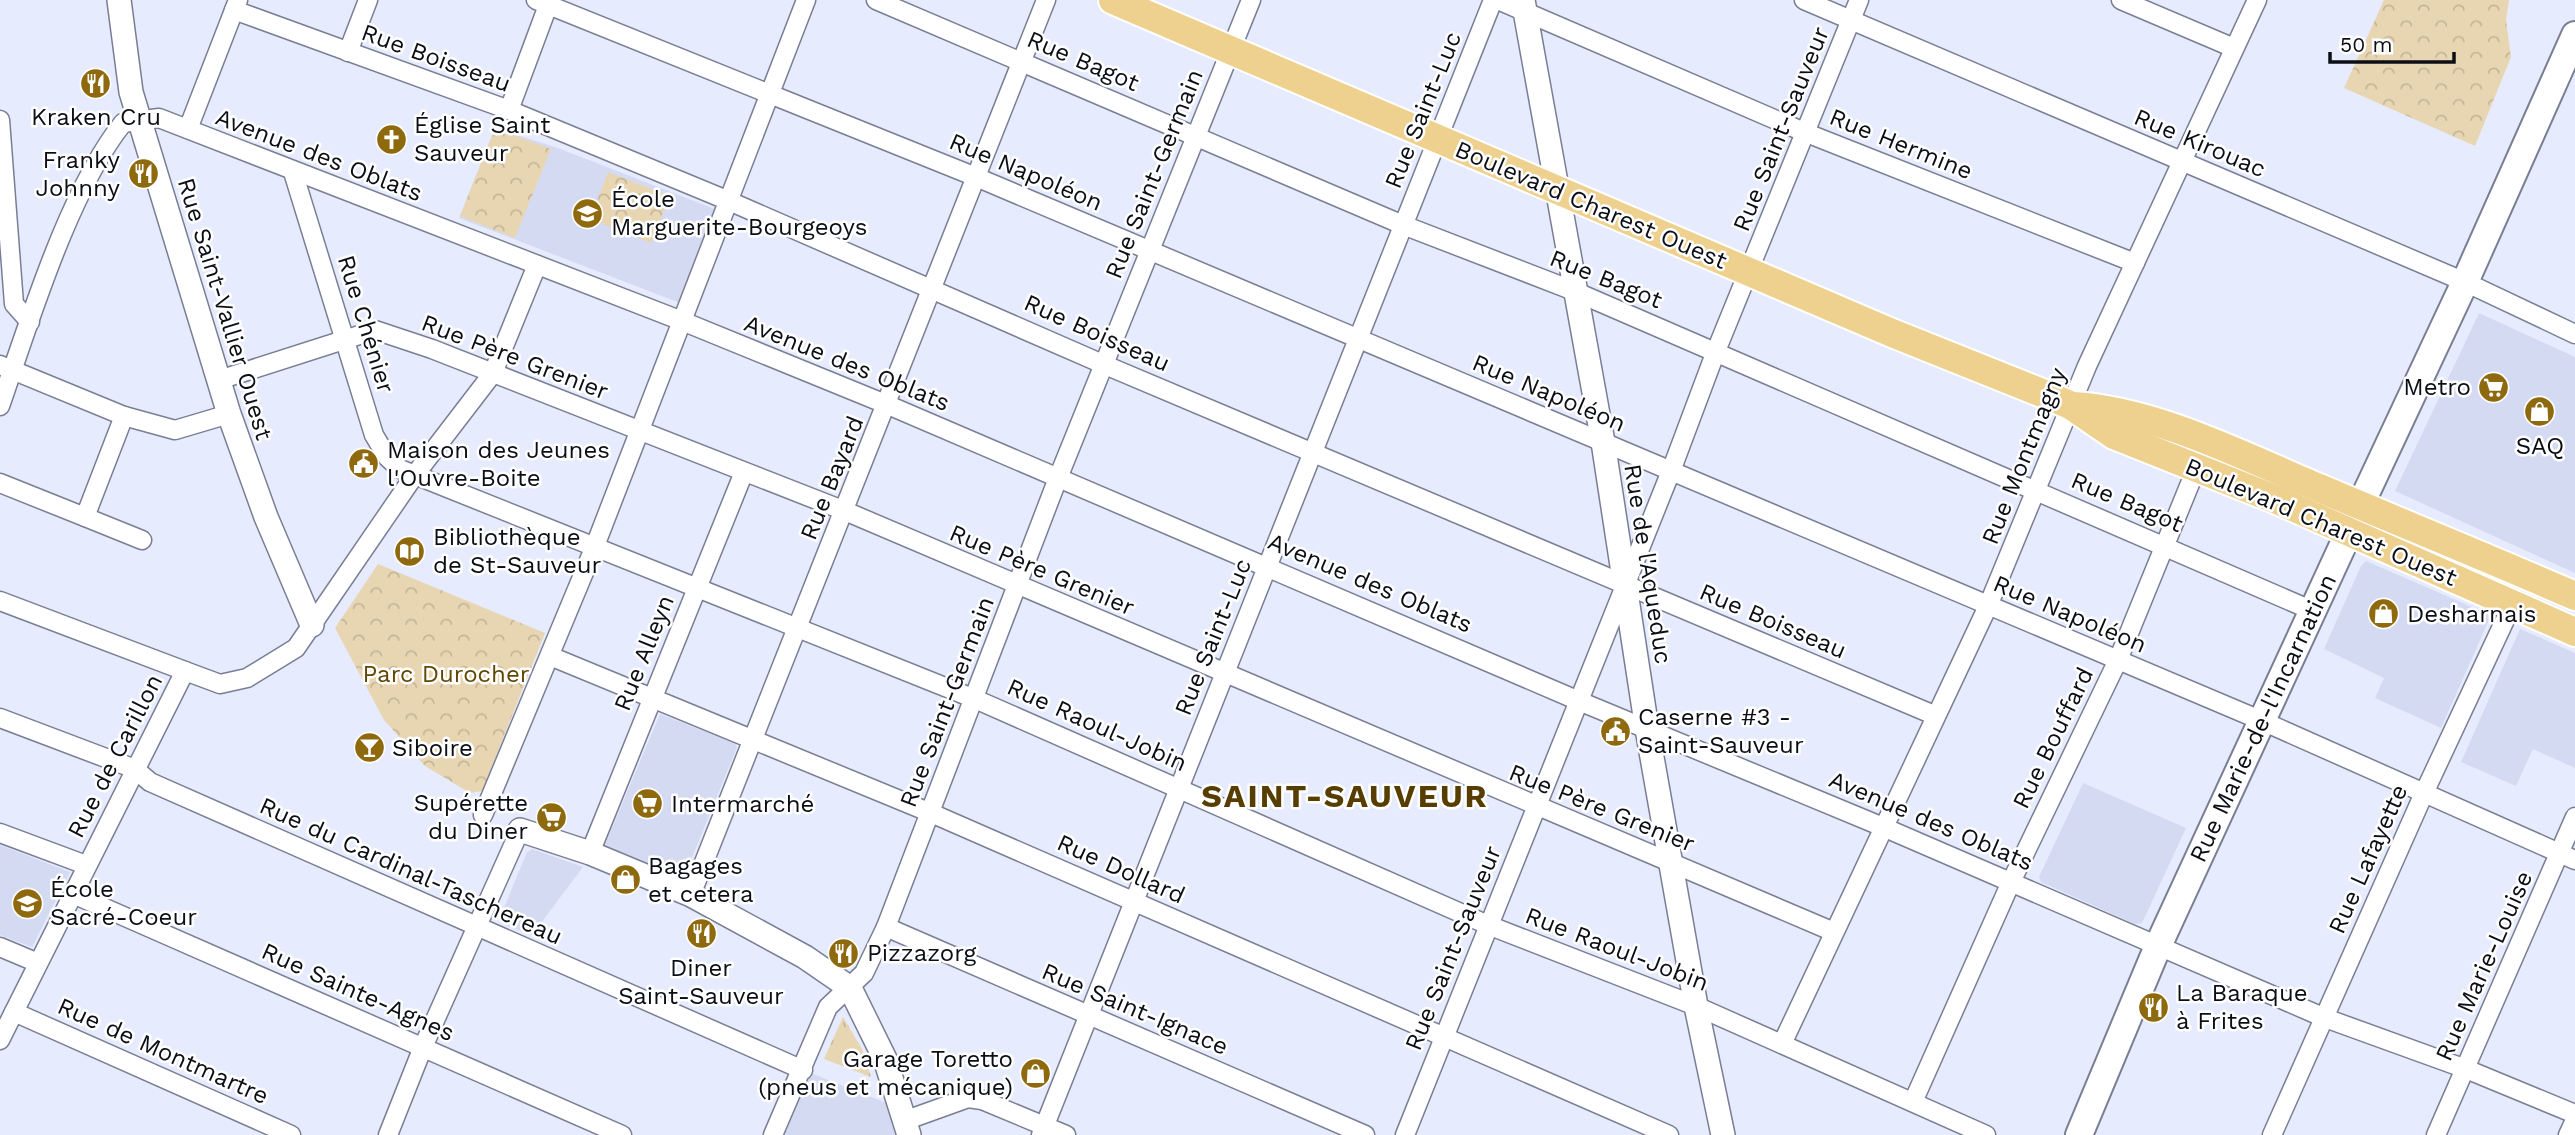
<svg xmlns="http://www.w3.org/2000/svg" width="2575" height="1135" font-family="'Work Sans',sans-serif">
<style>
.built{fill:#d5daf3}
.grass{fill:url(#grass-tufts)}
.park{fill:url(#park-crowns)}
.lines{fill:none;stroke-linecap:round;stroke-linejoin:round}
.minor-casing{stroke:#797e94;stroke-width:21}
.tertiary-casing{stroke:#797e94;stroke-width:26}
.secondary-casing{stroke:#797e94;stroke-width:30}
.primary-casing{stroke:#fff;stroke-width:32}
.minor{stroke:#fff;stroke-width:18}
.tertiary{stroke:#fff;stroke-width:23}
.secondary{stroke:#fff;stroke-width:26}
.primary{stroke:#efd18f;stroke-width:28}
.labels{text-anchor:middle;stroke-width:5;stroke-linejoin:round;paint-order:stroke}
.street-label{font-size:24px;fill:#0c0e16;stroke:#fff}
.poi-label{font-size:24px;fill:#0c0e16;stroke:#fff;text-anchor:start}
.park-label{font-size:24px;fill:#624700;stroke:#fff}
.district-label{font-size:32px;font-weight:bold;letter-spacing:2px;fill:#573e00;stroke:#fff}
</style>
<defs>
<pattern id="grass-tufts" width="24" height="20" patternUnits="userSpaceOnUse" patternTransform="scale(1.75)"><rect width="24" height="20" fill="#e8d6b3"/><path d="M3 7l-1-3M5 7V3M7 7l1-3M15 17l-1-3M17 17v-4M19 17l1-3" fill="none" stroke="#c6b699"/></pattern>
<pattern id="park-crowns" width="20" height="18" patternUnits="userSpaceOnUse" patternTransform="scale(1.75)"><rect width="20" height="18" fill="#e8d6b3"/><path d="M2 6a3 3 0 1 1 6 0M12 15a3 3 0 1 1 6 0" fill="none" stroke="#c6b699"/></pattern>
</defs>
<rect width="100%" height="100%" fill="#e6ebfe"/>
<g class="built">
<path d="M495,128L558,148L717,210L680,303L459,218Z"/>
<path d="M2479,313L2575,357V573L2395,491Z"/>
<path d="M2366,561L2488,614L2489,620L2441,728L2375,698L2384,678L2324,649L2361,566Z"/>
<path d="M2520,629L2575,653V768L2533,749L2516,786L2461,762Z"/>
<path d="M660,714L735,743L737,747L685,875L681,876L606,848L605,845Z"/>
<path d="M2083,783L2186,828L2142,923L2135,924L2041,882L2039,877Z"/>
<path d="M0,845L70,872L32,947L0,935Z"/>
<path d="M532,849L583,867L532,935L505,925L501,915L527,852Z"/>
<path d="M803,1070L899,1108L909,1135H773Z"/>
</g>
<path class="grass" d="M843,1017L862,1049L871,1077L824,1059Z"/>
<g class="park">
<path d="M2384,0H2509L2506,20L2511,57L2475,146L2344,88Z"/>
<path d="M495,128L551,149L515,238L460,216Z"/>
<path d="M608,172L670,196L651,243L590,219Z"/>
<path d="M378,564L545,633L482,791L470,793L425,766L384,720L335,628Z"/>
</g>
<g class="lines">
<defs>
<g id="minor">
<path d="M536,0L976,177L2260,720L2575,860"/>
<path d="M876,0L1403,225L1574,291L2313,611"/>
<path d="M1498,0L1804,132L2135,263"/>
<path d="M1804,0L2465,282L2575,334"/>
<path d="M2121,0L2234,48"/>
<path d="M234,10L509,110L729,201L1105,365L1934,715"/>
<path d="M348,52L368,0"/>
<path d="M509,110L550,0"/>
<path d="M0,120L14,304L30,322"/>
<path d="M188,129L238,0"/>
<path d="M293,172L374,435L387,457L400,469L975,699L1488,925L1696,1006L1986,1135"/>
<path d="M0,365L124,416L175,430L229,414"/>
<path d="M219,380L375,330L432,349L845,511L1834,932"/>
<path d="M0,406C29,323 69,190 123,123L159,118L682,321L888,405L1579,701L1883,827L2325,1018L2466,1069L2575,1114"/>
<path d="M0,483L85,517L124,416"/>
<path d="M85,517L142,540"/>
<path d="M0,601L185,671"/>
<path d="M550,656L931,813L1669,1135"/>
<path d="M0,718L135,769L150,782L803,1070"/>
<path d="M483,815L595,546L806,0"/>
<path d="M0,833L86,865"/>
<path d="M590,853L744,472"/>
<path d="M73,894L622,1135"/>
<path d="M691,895L1046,0"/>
<path d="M886,927L1365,1135"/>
<path d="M0,947L38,963"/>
<path d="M14,1012L291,1135"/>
<path d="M0,1040L185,671L220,684L247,678L296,648L414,476L493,373L537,265"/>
<path d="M1782,1044L1988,606L2087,366L2257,0"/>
<path d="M1913,1102L2011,882L2118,660L2196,469"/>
<path d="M904,1121L968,1098L982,1100L1066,1135"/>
<path d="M388,1135L423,1047L520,830"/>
<path d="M773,1135L828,1007L864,973L886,927L1058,478L1251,0"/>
<path d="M1041,1135L1493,0"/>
<path d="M1405,1135L1671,471L1716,351L1859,0"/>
<path d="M2272,1135L2425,791L2512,605"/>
<path d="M2436,1135L2575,817"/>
<path d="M2568,1135L2575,1120"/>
</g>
<g id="tertiary">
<path d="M119,0L131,92L229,414L266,517L312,625"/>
<path d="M1523,0L1603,442L1647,729L1696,1006L1723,1135"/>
<path d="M520,830L590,853L691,895L805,957L850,988L885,1059L909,1135"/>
</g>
<g id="secondary">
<path d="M2360,506L2465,282L2575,35"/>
<path d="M2079,1135L2158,946L2349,532"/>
</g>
<g id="primary">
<path d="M1113,0L1892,333L2047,395L2072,406L2114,435L2277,500L2575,632"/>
<path d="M2072,406C2154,410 2243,456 2319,488C2404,524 2490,559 2575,596"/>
</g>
</defs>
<use href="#minor" class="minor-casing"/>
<use href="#tertiary" class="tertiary-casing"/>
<use href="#secondary" class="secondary-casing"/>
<use href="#primary" class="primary-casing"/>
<use href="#minor" class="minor"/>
<use href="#tertiary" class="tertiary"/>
<use href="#secondary" class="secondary"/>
<use href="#primary" class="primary"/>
</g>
<defs>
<symbol id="restaurant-disc" viewBox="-11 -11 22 22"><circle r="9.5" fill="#8e690d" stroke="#fff"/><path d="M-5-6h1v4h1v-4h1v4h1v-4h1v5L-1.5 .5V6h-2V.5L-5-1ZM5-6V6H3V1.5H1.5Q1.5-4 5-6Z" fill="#fff"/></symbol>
<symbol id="church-disc" viewBox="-11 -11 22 22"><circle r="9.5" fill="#8e690d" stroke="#fff"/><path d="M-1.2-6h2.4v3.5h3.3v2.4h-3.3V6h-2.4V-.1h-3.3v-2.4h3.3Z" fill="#fff"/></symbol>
<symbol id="school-disc" viewBox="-11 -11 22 22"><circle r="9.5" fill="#8e690d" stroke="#fff"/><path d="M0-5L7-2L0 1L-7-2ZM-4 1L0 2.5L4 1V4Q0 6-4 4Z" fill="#fff"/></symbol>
<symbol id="supermarket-disc" viewBox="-11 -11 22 22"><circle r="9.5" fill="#8e690d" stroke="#fff"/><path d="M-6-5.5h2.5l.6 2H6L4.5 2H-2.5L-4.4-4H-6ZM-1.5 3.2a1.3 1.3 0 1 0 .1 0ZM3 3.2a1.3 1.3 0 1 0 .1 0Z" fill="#fff"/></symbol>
<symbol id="shop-disc" viewBox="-11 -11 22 22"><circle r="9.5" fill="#8e690d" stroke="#fff"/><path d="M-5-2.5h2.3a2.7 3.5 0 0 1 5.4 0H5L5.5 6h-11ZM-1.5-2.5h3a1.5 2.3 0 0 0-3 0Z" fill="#fff"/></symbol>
<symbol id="civic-disc" viewBox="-11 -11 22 22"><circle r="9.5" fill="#8e690d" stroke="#fff"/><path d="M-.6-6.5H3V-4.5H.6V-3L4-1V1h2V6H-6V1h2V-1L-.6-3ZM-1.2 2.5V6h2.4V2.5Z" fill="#fff"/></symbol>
<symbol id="library-disc" viewBox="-11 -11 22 22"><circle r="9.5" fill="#8e690d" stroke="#fff"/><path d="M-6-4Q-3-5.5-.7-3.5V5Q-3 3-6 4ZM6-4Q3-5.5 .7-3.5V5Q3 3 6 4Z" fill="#fff"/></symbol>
<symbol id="bar-disc" viewBox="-11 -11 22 22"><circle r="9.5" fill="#8e690d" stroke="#fff"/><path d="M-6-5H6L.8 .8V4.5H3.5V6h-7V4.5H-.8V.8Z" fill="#fff"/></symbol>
</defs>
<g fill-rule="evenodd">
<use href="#restaurant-disc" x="78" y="66" width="35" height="35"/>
<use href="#church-disc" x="374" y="122" width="35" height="35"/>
<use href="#restaurant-disc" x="126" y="156" width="35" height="35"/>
<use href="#school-disc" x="570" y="196" width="35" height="35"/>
<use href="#supermarket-disc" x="2476" y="370" width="35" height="35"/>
<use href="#shop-disc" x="2522" y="394" width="35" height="35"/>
<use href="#civic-disc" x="346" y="446" width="35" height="35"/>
<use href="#library-disc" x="392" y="534" width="35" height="35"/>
<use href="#shop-disc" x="2366" y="596" width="35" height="35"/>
<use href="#civic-disc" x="1598" y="714" width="35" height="35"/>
<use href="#bar-disc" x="352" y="730" width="35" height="35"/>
<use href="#supermarket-disc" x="630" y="786" width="35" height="35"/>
<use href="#supermarket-disc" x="534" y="800" width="35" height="35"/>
<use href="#shop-disc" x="608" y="862" width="35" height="35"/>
<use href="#school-disc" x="10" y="886" width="35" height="35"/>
<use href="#restaurant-disc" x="684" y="916" width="35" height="35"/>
<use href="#restaurant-disc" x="826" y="936" width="35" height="35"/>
<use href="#restaurant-disc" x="2136" y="990" width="35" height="35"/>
<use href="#shop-disc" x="1018" y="1056" width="35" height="35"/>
</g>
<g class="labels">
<g class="street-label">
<text transform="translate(436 58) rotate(20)" y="8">Rue Boisseau</text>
<text transform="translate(1083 61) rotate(23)" y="8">Rue Bagot</text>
<text transform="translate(1423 110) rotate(-68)" y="8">Rue Saint-Luc</text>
<text transform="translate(1781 129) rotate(-68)" y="8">Rue Saint-Sauveur</text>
<text transform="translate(2200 143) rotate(23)" y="8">Rue Kirouac</text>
<text transform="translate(1901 144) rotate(22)" y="8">Rue Hermine</text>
<text transform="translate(319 155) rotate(21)" y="8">Avenue des Oblats</text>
<text transform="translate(1026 172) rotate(23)" y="8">Rue Napoléon</text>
<text transform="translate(1154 174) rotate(-68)" y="8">Rue Saint-Germain</text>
<text transform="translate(1591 205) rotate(23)" y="8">Boulevard Charest Ouest</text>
<text transform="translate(1606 279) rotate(22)" y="8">Rue Bagot</text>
<text transform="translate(225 309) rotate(73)" y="8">Rue Saint-Vallier Ouest</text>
<text transform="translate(366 324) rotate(73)" y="8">Rue Chénier</text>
<text transform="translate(1097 333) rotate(24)" y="8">Rue Boisseau</text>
<text transform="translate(515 357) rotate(21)" y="8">Rue Père Grenier</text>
<text transform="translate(847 363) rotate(22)" y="8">Avenue des Oblats</text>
<text transform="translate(1549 393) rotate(23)" y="8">Rue Napoléon</text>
<text transform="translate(2024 456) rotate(-68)" y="8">Rue Montmagny</text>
<text transform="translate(832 478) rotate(-68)" y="8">Rue Bayard</text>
<text transform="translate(2127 502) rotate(23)" y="8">Rue Bagot</text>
<text transform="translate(2321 522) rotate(23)" y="8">Boulevard Charest Ouest</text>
<text transform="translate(1648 564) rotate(81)" y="8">Rue de l'Aqueduc</text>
<text transform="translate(1042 570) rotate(23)" y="8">Rue Père Grenier</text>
<text transform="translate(1370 583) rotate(23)" y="8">Avenue des Oblats</text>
<text transform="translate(2070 614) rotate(23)" y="8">Rue Napoléon</text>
<text transform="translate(1773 621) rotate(23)" y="8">Rue Boisseau</text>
<text transform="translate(1213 637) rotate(-68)" y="8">Rue Saint-Luc</text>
<text transform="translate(644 653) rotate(-68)" y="8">Rue Alleyn</text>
<text transform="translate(947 702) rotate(-69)" y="8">Rue Saint-Germain</text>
<text transform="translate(2263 718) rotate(-65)" y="8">Rue Marie-de-l'Incarnation</text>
<text transform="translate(1097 725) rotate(24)" y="8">Rue Raoul-Jobin</text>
<text transform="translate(2053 738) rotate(-64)" y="8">Rue Bouffard</text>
<text transform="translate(115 756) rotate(-63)" y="8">Rue de Carillon</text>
<text transform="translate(1602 808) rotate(22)" y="8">Rue Père Grenier</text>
<text transform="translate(1931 821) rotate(23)" y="8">Avenue des Oblats</text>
<text transform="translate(2368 859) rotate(-66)" y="8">Rue Lafayette</text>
<text transform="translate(1121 869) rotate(24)" y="8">Rue Dollard</text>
<text transform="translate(411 871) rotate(24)" y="8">Rue du Cardinal-Taschereau</text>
<text transform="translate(1453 948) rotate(-68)" y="8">Rue Saint-Sauveur</text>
<text transform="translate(1617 949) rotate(21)" y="8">Rue Raoul-Jobin</text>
<text transform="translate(2484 966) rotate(-66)" y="8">Rue Marie-Louise</text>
<text transform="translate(358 992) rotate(24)" y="8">Rue Sainte-Agnes</text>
<text transform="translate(1135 1009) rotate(23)" y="8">Rue Saint-Ignace</text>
<text transform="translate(163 1051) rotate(24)" y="8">Rue de Montmartre</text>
</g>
<g class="poi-label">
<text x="96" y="125" text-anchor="middle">Kraken Cru</text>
<text x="414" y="133">Église Saint<tspan x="414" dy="28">Sauveur</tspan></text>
<text x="120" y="168" text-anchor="end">Franky<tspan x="120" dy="28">Johnny</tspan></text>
<text x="611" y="207">École<tspan x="611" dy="28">Marguerite-Bourgeoys</tspan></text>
<text x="2471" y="395" text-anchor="end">Metro</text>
<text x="2540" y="454" text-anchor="middle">SAQ</text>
<text x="387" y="458">Maison des Jeunes<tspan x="387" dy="28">l'Ouvre-Boite</tspan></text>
<text x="433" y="545">Bibliothèque<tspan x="433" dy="28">de St-Sauveur</tspan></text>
<text x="2407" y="622">Desharnais</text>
<text x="1638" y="725">Caserne #3 -<tspan x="1638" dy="28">Saint-Sauveur</tspan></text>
<text x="392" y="756">Siboire</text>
<text x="528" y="811" text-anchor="end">Supérette<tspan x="528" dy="28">du Diner</tspan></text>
<text x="671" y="812">Intermarché</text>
<text x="648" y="874">Bagages<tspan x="648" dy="28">et cetera</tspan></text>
<text x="50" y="897">École<tspan x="50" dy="28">Sacré-Coeur</tspan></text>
<text x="867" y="961">Pizzazorg</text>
<text x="701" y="976" text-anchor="middle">Diner<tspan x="701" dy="28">Saint-Sauveur</tspan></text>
<text x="2176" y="1001">La Baraque<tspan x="2176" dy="28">à Frites</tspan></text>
<text x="1013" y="1067" text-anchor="end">Garage Toretto<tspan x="1013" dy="28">(pneus et mécanique)</tspan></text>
</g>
<g class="park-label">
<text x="446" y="682">Parc Durocher</text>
</g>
<g class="district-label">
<text x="1345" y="807">SAINT-SAUVEUR</text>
</g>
</g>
<path d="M2330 52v10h124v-10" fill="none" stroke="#0c0e16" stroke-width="3.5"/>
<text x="2340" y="52" font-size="21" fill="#0c0e16" stroke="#ffffff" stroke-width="5" paint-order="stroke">50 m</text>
</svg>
